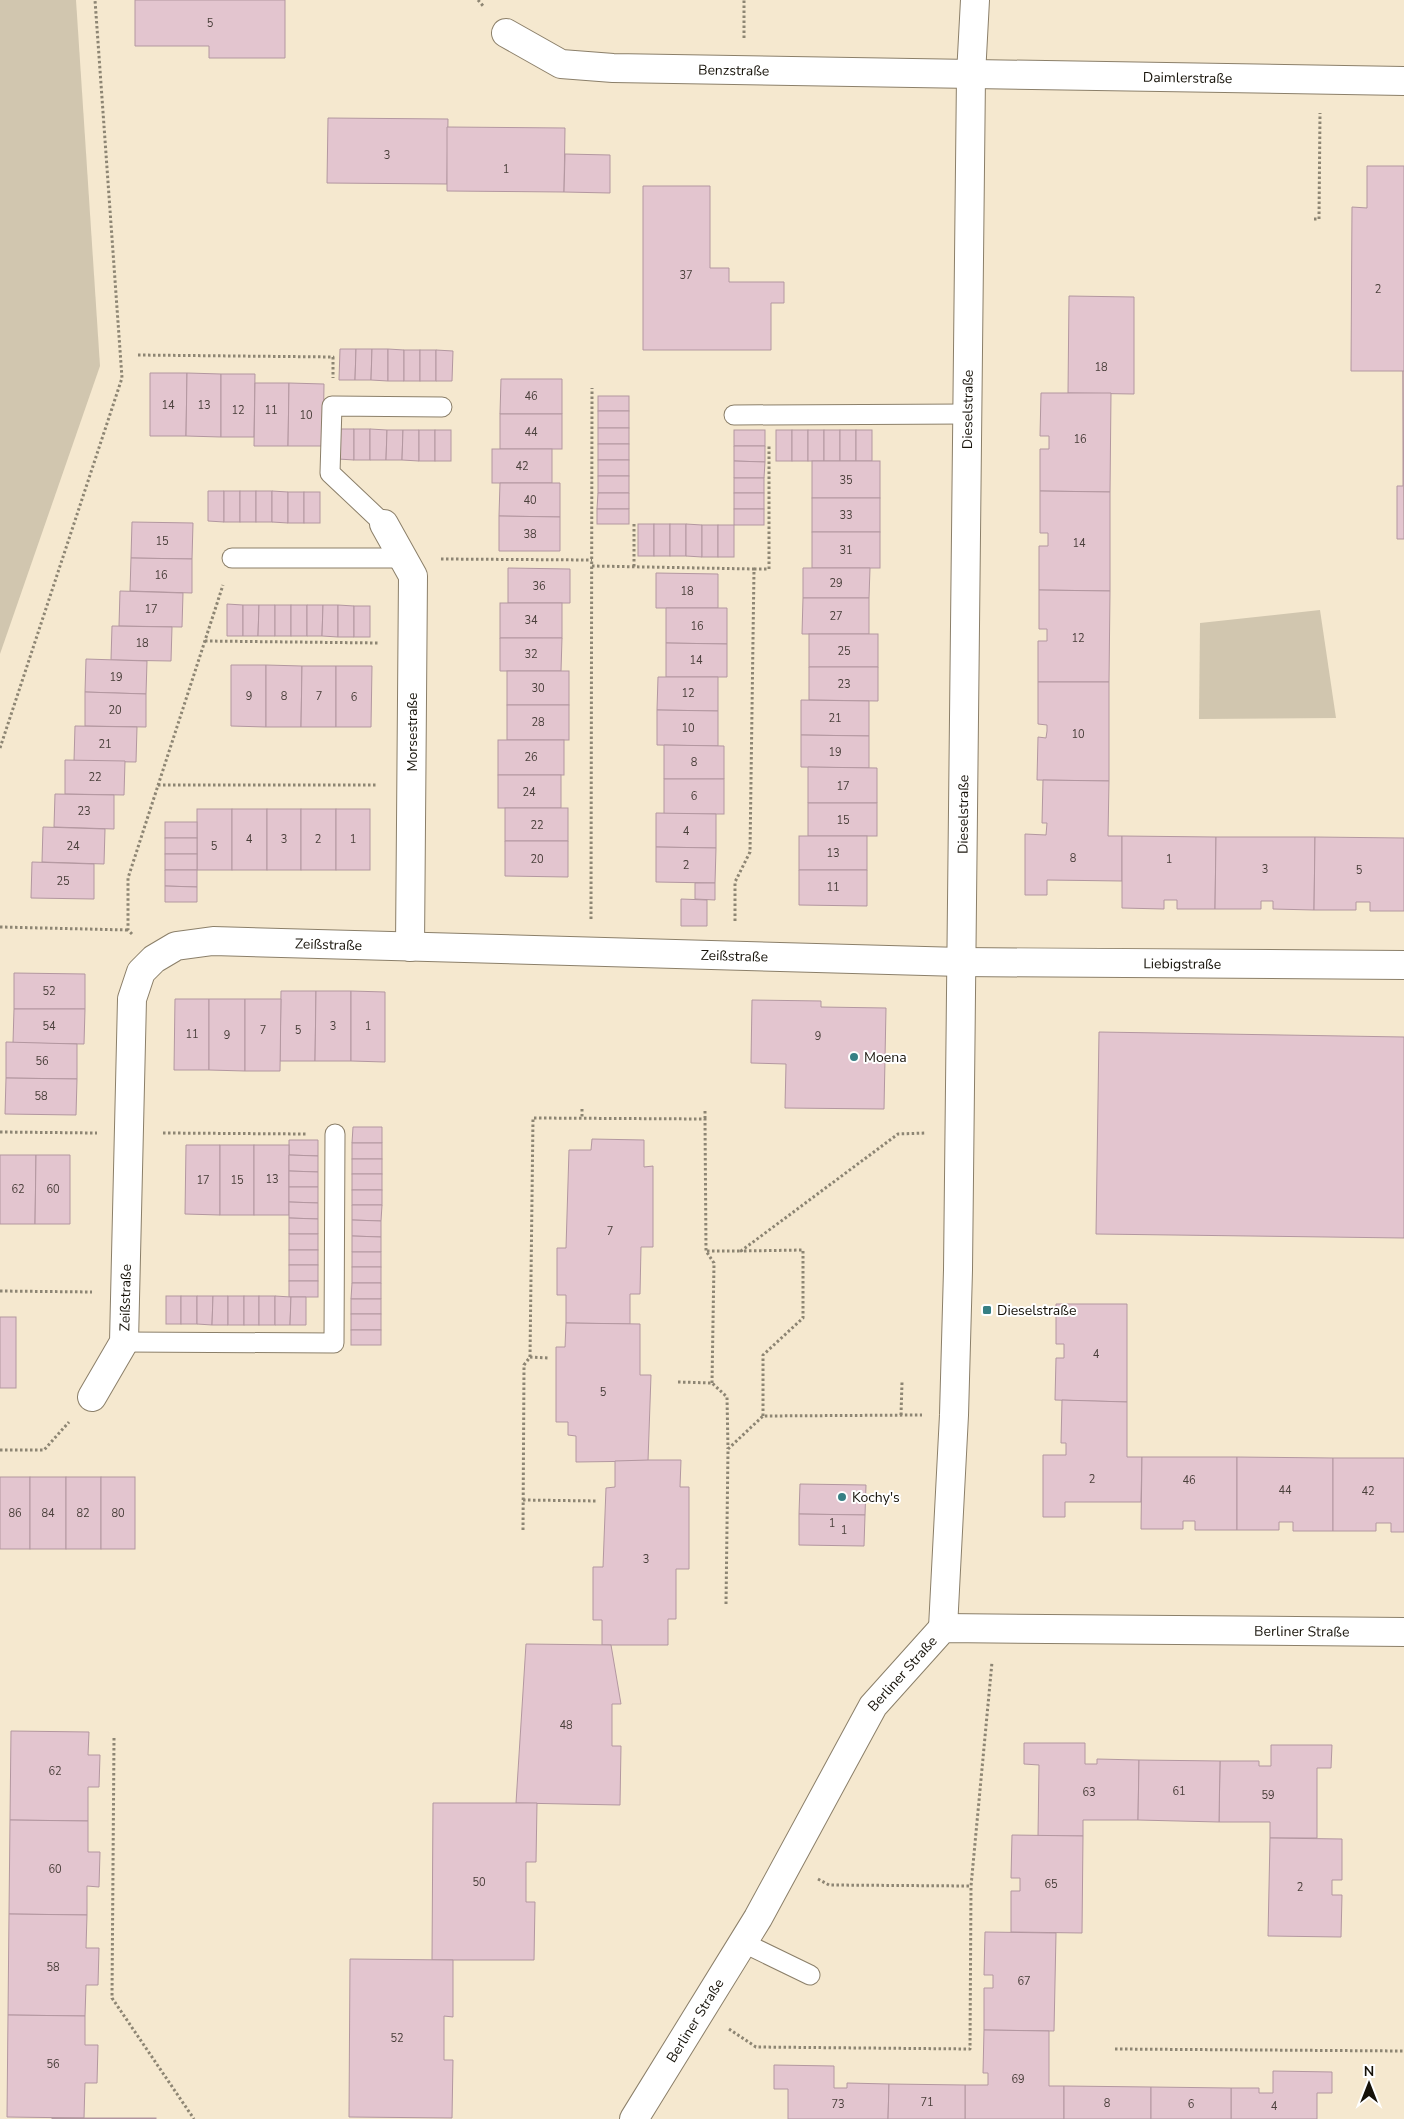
<svg xmlns="http://www.w3.org/2000/svg" width="1404" height="2119" font-family="'Nunito Sans',sans-serif">
<style>
.green{fill:#d1c6af}
.building{fill:#e3c5cf;stroke:#b397a0}
.lines{fill:none;stroke-linecap:round;stroke-linejoin:round}
.lane-casing{stroke:#8b7f69;stroke-width:21}
.street-casing{stroke:#8b7f69;stroke-width:30}
.secondary-casing{stroke:#8b7f69;stroke-width:30}
.path{stroke:#8d8573;stroke-width:3;stroke-dasharray:2.5 2.5;stroke-linecap:butt}
.lane{stroke:#fff;stroke-width:19}
.street{stroke:#fff;stroke-width:28}
.secondary{stroke:#fff;stroke-width:28}
.poi-dot{fill:#367f84;stroke:#fff;stroke-width:2}
.labels{text-anchor:middle;stroke-width:4;stroke-linejoin:round;paint-order:stroke}
.number-label{font-size:11px;fill:#493f3a}
.street-label{font-size:14px;fill:#161209;stroke:#fff}
.poi-label{font-size:14px;fill:#161209;stroke:#fff;text-anchor:start}
</style>
<rect width="100%" height="100%" fill="#f5e8cf"/>
<g class="green">
<path d="M0,0H76L100,366L0,654Z"/>
<path d="M1320,610L1336,718L1199,719L1200,623Z"/>
</g>
<g class="building">
<path d="M135,0H285V58H209V46H135Z"/>
<path d="M328,118L448,119L447,184L327,183Z"/>
<path d="M447,127L565,128L564,192L447,191Z"/>
<path d="M565,154L610,155V193L564,192Z"/>
<path d="M1367,166H1404V371H1351L1352,207L1367,208Z"/>
<path d="M643,186H710V268H729V282H784V303H771V350H643Z"/>
<path d="M1069,296L1134,297V394L1068,393Z"/>
<path d="M340,349H356L355,380H339Z"/>
<path d="M356,349H372L371,380H355Z"/>
<path d="M372,349H388V381L371,380Z"/>
<path d="M388,349L404,350V381H388Z"/>
<rect x="404" y="350" width="16" height="31"/>
<rect x="420" y="350" width="16" height="31"/>
<path d="M436,350L453,351L452,381H436Z"/>
<path d="M1403,371L1404,539H1397V486H1403Z"/>
<path d="M150,373H187L186,436H150Z"/>
<path d="M187,373L221,374V437L186,436Z"/>
<path d="M221,374H255L254,437H221Z"/>
<path d="M501,379H562V414H500Z"/>
<path d="M255,383H289L288,446H254Z"/>
<path d="M289,383L324,384L323,446H288Z"/>
<path d="M1041,393H1111L1110,492L1040,491V449H1049V436H1040Z"/>
<rect x="598" y="396" width="31" height="15"/>
<rect x="598" y="411" width="31" height="17"/>
<rect x="500" y="414" width="62" height="35"/>
<rect x="598" y="428" width="31" height="16"/>
<path d="M338,429H354V460L338,459Z"/>
<rect x="354" y="429" width="16" height="31"/>
<path d="M370,429L387,430L386,460H370Z"/>
<path d="M387,430H403L402,460H386Z"/>
<path d="M403,430H419V461L402,460Z"/>
<rect x="419" y="430" width="16" height="31"/>
<rect x="435" y="430" width="16" height="31"/>
<rect x="734" y="430" width="31" height="16"/>
<rect x="776" y="430" width="16" height="31"/>
<rect x="792" y="430" width="16" height="31"/>
<rect x="808" y="430" width="16" height="31"/>
<rect x="824" y="430" width="16" height="31"/>
<rect x="840" y="430" width="16" height="31"/>
<rect x="856" y="430" width="16" height="31"/>
<rect x="598" y="444" width="31" height="16"/>
<path d="M734,446H765V462L734,461Z"/>
<rect x="492" y="449" width="60" height="34"/>
<rect x="598" y="460" width="31" height="16"/>
<path d="M734,461L765,462L764,478H734Z"/>
<rect x="812" y="461" width="68" height="37"/>
<rect x="598" y="476" width="31" height="17"/>
<rect x="734" y="478" width="30" height="15"/>
<path d="M500,483H560V517L499,516Z"/>
<path d="M208,491H224V522L208,521Z"/>
<rect x="224" y="491" width="16" height="31"/>
<rect x="240" y="491" width="16" height="31"/>
<rect x="256" y="491" width="16" height="31"/>
<path d="M272,491L288,492V523L272,522Z"/>
<path d="M1040,491L1110,492V591L1039,590V546H1048V533H1040Z"/>
<rect x="288" y="492" width="16" height="31"/>
<rect x="304" y="492" width="16" height="31"/>
<path d="M598,493H629V509H597Z"/>
<rect x="734" y="493" width="30" height="16"/>
<rect x="812" y="498" width="68" height="34"/>
<rect x="597" y="509" width="32" height="15"/>
<rect x="734" y="509" width="30" height="16"/>
<path d="M499,516L560,517V551H499Z"/>
<path d="M132,522L193,523L192,559L131,558Z"/>
<rect x="638" y="524" width="16" height="32"/>
<rect x="654" y="524" width="16" height="32"/>
<rect x="670" y="524" width="16" height="32"/>
<path d="M686,524L702,525V557L686,556Z"/>
<rect x="702" y="525" width="16" height="32"/>
<rect x="718" y="525" width="16" height="32"/>
<rect x="812" y="532" width="68" height="36"/>
<path d="M131,558L192,559V593L130,591Z"/>
<path d="M508,568L570,569V603H508Z"/>
<path d="M803,568H870L869,598H803Z"/>
<path d="M656,573L718,574V608H656Z"/>
<path d="M1039,590L1110,591L1109,682H1038V641H1047V629H1039Z"/>
<path d="M120,591L183,593L182,627L119,626Z"/>
<path d="M803,598H869V634H802Z"/>
<rect x="500" y="603" width="62" height="35"/>
<path d="M227,604L243,605V636H227Z"/>
<path d="M243,605H259L258,636H243Z"/>
<path d="M259,605H275V636H258Z"/>
<rect x="275" y="605" width="16" height="31"/>
<rect x="291" y="605" width="16" height="31"/>
<path d="M307,605H323L322,636H307Z"/>
<path d="M323,605H338V637L322,636Z"/>
<path d="M338,605L354,606V637H338Z"/>
<rect x="354" y="606" width="16" height="31"/>
<path d="M666,608H727V644L666,643Z"/>
<path d="M112,626L172,627L171,661L111,660Z"/>
<rect x="809" y="634" width="69" height="33"/>
<path d="M500,638H562L561,671H500Z"/>
<path d="M666,643L727,644V677H666Z"/>
<path d="M86,659L147,661L146,694L85,692Z"/>
<path d="M231,665H266V727L231,726Z"/>
<path d="M266,665L302,666L301,727H266Z"/>
<path d="M302,666H336V727H301Z"/>
<path d="M336,666H372L371,727H336Z"/>
<path d="M809,667H878V701L809,700Z"/>
<rect x="507" y="671" width="62" height="34"/>
<path d="M658,677H718V711L657,710Z"/>
<path d="M1038,682H1109V781L1037,780L1038,737L1046,738L1047,731V725L1038,724Z"/>
<path d="M85,692L146,694V727L85,726Z"/>
<path d="M801,700L869,701V736L801,735Z"/>
<rect x="507" y="705" width="62" height="35"/>
<path d="M657,710L718,711V746L657,745Z"/>
<path d="M75,726L137,727L136,762L74,761Z"/>
<path d="M801,735L869,736V768L801,767Z"/>
<rect x="498" y="740" width="66" height="35"/>
<path d="M664,745L724,746V779H664Z"/>
<path d="M65,760L125,761L124,795L65,794Z"/>
<path d="M808,767L877,768V803H808Z"/>
<rect x="498" y="775" width="63" height="33"/>
<rect x="664" y="779" width="60" height="35"/>
<path d="M1043,780L1109,781L1108,836H1122V881L1047,880V895H1025V834L1046,835L1047,823H1042Z"/>
<path d="M55,794L114,795V829L54,827Z"/>
<rect x="808" y="803" width="69" height="33"/>
<rect x="505" y="808" width="63" height="33"/>
<rect x="197" y="809" width="35" height="61"/>
<rect x="232" y="809" width="35" height="61"/>
<rect x="267" y="809" width="34" height="61"/>
<rect x="301" y="809" width="35" height="61"/>
<rect x="336" y="809" width="34" height="61"/>
<path d="M656,813L716,814V848L656,847Z"/>
<rect x="165" y="822" width="32" height="16"/>
<path d="M43,827L105,829L104,864L42,862Z"/>
<rect x="799" y="836" width="68" height="34"/>
<path d="M1122,836L1216,837L1215,909H1177V900H1164V909L1122,908Z"/>
<path d="M1216,837H1315L1314,910L1273,909V901H1261V909H1215Z"/>
<path d="M1315,837L1404,838V911H1370V902H1356V910H1314Z"/>
<rect x="165" y="838" width="32" height="16"/>
<path d="M505,841H568V877L505,876Z"/>
<path d="M656,847L716,848L715,883L656,882Z"/>
<rect x="165" y="854" width="32" height="16"/>
<path d="M32,862L94,864V899L31,898Z"/>
<path d="M165,870H197V887L165,886Z"/>
<path d="M799,870H867V906L799,905Z"/>
<path d="M695,883H715V900L695,899Z"/>
<path d="M165,886L197,887V902H165Z"/>
<path d="M681,899L707,900V926H681Z"/>
<path d="M14,973L85,974V1009H14Z"/>
<path d="M281,991H316L315,1061H280Z"/>
<path d="M316,991H351V1061H315Z"/>
<path d="M351,991L385,992V1062L351,1061Z"/>
<path d="M175,999H209V1070H174Z"/>
<path d="M209,999H245V1071L209,1070Z"/>
<path d="M245,999H281L280,1071H245Z"/>
<path d="M752,1000L821,1001V1007L886,1008L884,1109L785,1108L786,1064L751,1063Z"/>
<path d="M14,1009H85L84,1044L13,1043Z"/>
<path d="M1099,1032L1404,1037V1238L1096,1234Z"/>
<path d="M6,1042L77,1044V1079L6,1078Z"/>
<path d="M6,1078L77,1079L76,1115L5,1114Z"/>
<path d="M353,1127H382V1143H352Z"/>
<path d="M592,1139L644,1140V1167L653,1166V1247H641L640,1294H630V1324L566,1323V1295H557V1248H566L569,1150H591Z"/>
<path d="M289,1140H318V1156L289,1155Z"/>
<rect x="352" y="1143" width="30" height="16"/>
<path d="M186,1145H220V1215L185,1214Z"/>
<rect x="220" y="1145" width="34" height="70"/>
<rect x="254" y="1145" width="35" height="70"/>
<path d="M0,1155H36L35,1224H0Z"/>
<path d="M36,1155H70V1224H35Z"/>
<path d="M289,1155L318,1156V1172L289,1171Z"/>
<rect x="352" y="1159" width="30" height="15"/>
<path d="M289,1171L318,1172V1187H289Z"/>
<rect x="352" y="1174" width="30" height="16"/>
<path d="M289,1187H318V1203L289,1202Z"/>
<rect x="352" y="1190" width="30" height="15"/>
<path d="M289,1202L318,1203V1219L289,1218Z"/>
<path d="M352,1205H382L381,1221L352,1220Z"/>
<path d="M289,1218L318,1219V1234H289Z"/>
<path d="M352,1220L381,1221V1237L352,1236Z"/>
<rect x="289" y="1234" width="29" height="16"/>
<path d="M352,1236L381,1237V1252H352Z"/>
<rect x="289" y="1250" width="29" height="15"/>
<rect x="352" y="1252" width="29" height="15"/>
<rect x="289" y="1265" width="29" height="16"/>
<rect x="352" y="1267" width="29" height="16"/>
<rect x="289" y="1281" width="29" height="16"/>
<path d="M352,1283H381V1299H351Z"/>
<rect x="166" y="1296" width="15" height="28"/>
<rect x="181" y="1296" width="16" height="28"/>
<path d="M197,1296H213L212,1325L197,1324Z"/>
<path d="M213,1296H228V1325H212Z"/>
<rect x="228" y="1296" width="16" height="29"/>
<rect x="244" y="1296" width="15" height="29"/>
<rect x="259" y="1296" width="16" height="29"/>
<path d="M275,1296L291,1297L290,1325H275Z"/>
<path d="M291,1297H306V1325H290Z"/>
<rect x="351" y="1299" width="30" height="15"/>
<path d="M1056,1304H1127V1402L1055,1400L1056,1358H1064V1344H1056Z"/>
<rect x="351" y="1314" width="30" height="16"/>
<rect x="0" y="1317" width="16" height="71"/>
<path d="M566,1323L640,1324V1375H651L648,1461L576,1462V1436L568,1435V1422H556V1347H565Z"/>
<rect x="351" y="1330" width="30" height="15"/>
<path d="M1062,1400L1127,1402V1457H1142L1141,1502H1065V1517H1043V1455H1066V1443H1061Z"/>
<path d="M1142,1457H1237V1530H1195V1521H1183V1529H1141Z"/>
<path d="M1237,1457L1333,1458V1531H1293V1522H1279V1530H1237Z"/>
<path d="M1333,1458H1404V1532H1391V1523H1376V1531H1333Z"/>
<path d="M648,1460H681L680,1487H689V1569H676V1619H668V1645H602V1620H593V1567H603L606,1488L615,1487V1461Z"/>
<rect x="0" y="1477" width="30" height="72"/>
<rect x="30" y="1477" width="36" height="72"/>
<rect x="66" y="1477" width="35" height="72"/>
<rect x="101" y="1477" width="34" height="72"/>
<path d="M800,1484L866,1485L865,1515L799,1514Z"/>
<path d="M799,1514L865,1515L864,1546L799,1545Z"/>
<path d="M526,1644L611,1645L621,1704H612V1746H621L620,1805L516,1803Z"/>
<path d="M11,1731L89,1732L88,1755H100L99,1787H88V1821L10,1820Z"/>
<path d="M1024,1743H1085V1764H1097V1759L1139,1760L1138,1820H1083V1836H1038L1039,1765L1024,1764Z"/>
<path d="M1271,1745H1332L1331,1768H1317V1838H1270V1822H1219L1220,1761H1259V1766H1271Z"/>
<path d="M1139,1760L1220,1761L1219,1822L1138,1820Z"/>
<path d="M433,1803H537L536,1862H526V1902H535L534,1960H432Z"/>
<path d="M10,1820L88,1821V1852H100L99,1887L87,1886V1915L9,1914Z"/>
<path d="M1012,1835L1083,1836L1082,1933L1011,1932V1891H1020V1878H1011Z"/>
<path d="M1270,1838L1342,1839V1880H1332V1895H1342L1341,1937L1268,1936Z"/>
<path d="M9,1914L87,1915L86,1948H99L98,1985H86L85,2016L8,2015Z"/>
<path d="M985,1932L1056,1933L1054,2031L984,2030V1988H993V1975H984Z"/>
<path d="M350,1959L453,1960V2017L444,2016V2060H453L452,2118L349,2117Z"/>
<path d="M8,2015L85,2016V2045H98L97,2083H85L84,2118L7,2117Z"/>
<path d="M984,2030L1049,2031V2086H1064V2119H965V2085H988V2073H983Z"/>
<path d="M774,2065L834,2066V2088H847V2083L889,2084L888,2119H788V2089H774Z"/>
<path d="M1273,2071L1332,2072V2093H1317V2119H1231V2088H1259V2093H1273Z"/>
<path d="M889,2084L965,2085V2119H888Z"/>
<path d="M1064,2086L1151,2087V2119H1064Z"/>
<path d="M1151,2087L1231,2088V2119H1151Z"/>
<rect x="52" y="2118" width="104" height="1"/>
</g>
<g class="lines">
<defs>
<g id="lane">
<path d="M734,415L967,414"/>
<path d="M384,524L330,473L332,406L442,407"/>
<path d="M232,558H403"/>
<path d="M124,1342L334,1343L335,1134"/>
<path d="M744,1943L810,1975"/>
</g>
<g id="street">
<path id="s1" d="M506,33L561,64L613,68L1404,81"/>
<path d="M384,524L413,576L410,947"/>
<path id="s2" d="M92,1397L124,1342L132,999L141,972L154,959L176,946L213,941L961,962L1404,965"/>
</g>
<g id="secondary">
<path id="s3" d="M943,1628L954,1415L958,1270L971,75L975,0"/>
<path id="s4" d="M634,2119L758,1918L873,1706L943,1628L1404,1632"/>
</g>
</defs>
<use href="#lane" class="lane-casing"/>
<use href="#street" class="street-casing"/>
<use href="#secondary" class="secondary-casing"/>
<g class="path">
<path d="M478,0L484,7"/>
<path d="M744,38V0"/>
<path d="M1314,219H1319L1320,113"/>
<path d="M138,355L333,357V378"/>
<path d="M634,524V567"/>
<path d="M441,559L592,560"/>
<path d="M592,566L754,569L750,852L735,882V922"/>
<path d="M754,569H769V445"/>
<path d="M205,641L379,643"/>
<path d="M0,748L122,378L95,0"/>
<path d="M158,785H377"/>
<path d="M591,919L592,388"/>
<path d="M0,927L128,930"/>
<path d="M132,934L128,930V878L223,585"/>
<path d="M582,1109V1118"/>
<path d="M705,1111V1119"/>
<path d="M0,1132L97,1133"/>
<path d="M163,1133L307,1134"/>
<path d="M707,1251H741"/>
<path d="M0,1291L92,1292"/>
<path d="M530,1357L548,1358"/>
<path d="M678,1382L712,1383L727,1397L728,1449"/>
<path d="M901,1415L902,1382"/>
<path d="M763,1416V1355L803,1318V1250L741,1251L898,1134L926,1133"/>
<path d="M0,1450H44L69,1422"/>
<path d="M523,1500L598,1501"/>
<path d="M523,1530L524,1365L530,1357L533,1118L705,1119L706,1251L714,1263L712,1383"/>
<path d="M726,1604L728,1449L763,1416L922,1415"/>
<path d="M114,1738L112,1998L194,2119"/>
<path d="M818,1879L829,1885L971,1886"/>
<path d="M729,2029L756,2047L970,2049L971,1886L992,1662"/>
<path d="M1115,2049L1404,2051"/>
</g>
<use href="#lane" class="lane"/>
<use href="#street" class="street"/>
<use href="#secondary" class="secondary"/>
</g>
<g class="poi-dot">
<circle cx="854" cy="1057" r="5"/>
<rect x="982" y="1305" width="10" height="10" rx="2.5"/>
<circle cx="842" cy="1497" r="5"/>
</g>
<g class="labels">
<g class="number-label">
<text x="210" y="27">5</text>
<text x="387" y="159">3</text>
<text x="506" y="173">1</text>
<text x="686" y="279">37</text>
<text x="1378" y="293">2</text>
<text x="1101" y="371">18</text>
<text x="531" y="400">46</text>
<text x="168" y="409">14</text>
<text x="204" y="409">13</text>
<text x="238" y="414">12</text>
<text x="271" y="414">11</text>
<text x="306" y="419">10</text>
<text x="531" y="436">44</text>
<text x="1080" y="443">16</text>
<text x="522" y="470">42</text>
<text x="846" y="484">35</text>
<text x="530" y="504">40</text>
<text x="846" y="519">33</text>
<text x="530" y="538">38</text>
<text x="162" y="545">15</text>
<text x="1079" y="547">14</text>
<text x="846" y="554">31</text>
<text x="161" y="579">16</text>
<text x="836" y="587">29</text>
<text x="539" y="590">36</text>
<text x="687" y="595">18</text>
<text x="151" y="613">17</text>
<text x="836" y="620">27</text>
<text x="531" y="624">34</text>
<text x="697" y="630">16</text>
<text x="1078" y="642">12</text>
<text x="142" y="647">18</text>
<text x="844" y="655">25</text>
<text x="531" y="658">32</text>
<text x="696" y="664">14</text>
<text x="116" y="681">19</text>
<text x="844" y="688">23</text>
<text x="538" y="692">30</text>
<text x="688" y="697">12</text>
<text x="249" y="700">9</text>
<text x="284" y="700">8</text>
<text x="319" y="700">7</text>
<text x="354" y="701">6</text>
<text x="115" y="714">20</text>
<text x="835" y="722">21</text>
<text x="538" y="726">28</text>
<text x="688" y="732">10</text>
<text x="1078" y="738">10</text>
<text x="105" y="748">21</text>
<text x="835" y="756">19</text>
<text x="531" y="761">26</text>
<text x="694" y="766">8</text>
<text x="95" y="781">22</text>
<text x="843" y="790">17</text>
<text x="529" y="796">24</text>
<text x="694" y="800">6</text>
<text x="84" y="815">23</text>
<text x="843" y="824">15</text>
<text x="537" y="829">22</text>
<text x="686" y="835">4</text>
<text x="249" y="843">4</text>
<text x="284" y="843">3</text>
<text x="318" y="843">2</text>
<text x="353" y="843">1</text>
<text x="73" y="850">24</text>
<text x="214" y="850">5</text>
<text x="833" y="857">13</text>
<text x="1073" y="862">8</text>
<text x="537" y="863">20</text>
<text x="1169" y="863">1</text>
<text x="686" y="869">2</text>
<text x="1265" y="873">3</text>
<text x="1359" y="874">5</text>
<text x="63" y="885">25</text>
<text x="833" y="891">11</text>
<text x="49" y="995">52</text>
<text x="49" y="1030">54</text>
<text x="333" y="1030">3</text>
<text x="368" y="1030">1</text>
<text x="263" y="1034">7</text>
<text x="298" y="1034">5</text>
<text x="192" y="1038">11</text>
<text x="227" y="1039">9</text>
<text x="818" y="1040">9</text>
<text x="42" y="1065">56</text>
<text x="41" y="1100">58</text>
<text x="272" y="1183">13</text>
<text x="203" y="1184">17</text>
<text x="237" y="1184">15</text>
<text x="18" y="1193">62</text>
<text x="53" y="1193">60</text>
<text x="610" y="1235">7</text>
<text x="1096" y="1358">4</text>
<text x="603" y="1396">5</text>
<text x="1092" y="1483">2</text>
<text x="1189" y="1484">46</text>
<text x="1285" y="1494">44</text>
<text x="1368" y="1495">42</text>
<text x="15" y="1517">86</text>
<text x="48" y="1517">84</text>
<text x="83" y="1517">82</text>
<text x="118" y="1517">80</text>
<text x="832" y="1527">1</text>
<text x="844" y="1534">1</text>
<text x="646" y="1563">3</text>
<text x="566" y="1729">48</text>
<text x="55" y="1775">62</text>
<text x="1179" y="1795">61</text>
<text x="1089" y="1796">63</text>
<text x="1268" y="1799">59</text>
<text x="55" y="1873">60</text>
<text x="479" y="1886">50</text>
<text x="1051" y="1888">65</text>
<text x="1300" y="1891">2</text>
<text x="53" y="1971">58</text>
<text x="1024" y="1985">67</text>
<text x="397" y="2042">52</text>
<text x="53" y="2068">56</text>
<text x="1018" y="2083">69</text>
<text x="927" y="2106">71</text>
<text x="1107" y="2107">8</text>
<text x="838" y="2108">73</text>
<text x="1191" y="2108">6</text>
<text x="1274" y="2110">4</text>
</g>
<g class="street-label">
<text dy="5" stroke="none"><textPath href="#s1" startOffset="236">Benzstraße</textPath></text>
<text dy="5" stroke="none"><textPath href="#s1" startOffset="690">Daimlerstraße</textPath></text>
<text dy="5" stroke="none"><textPath href="#s3" startOffset="1219">Dieselstraße</textPath></text>
<text transform="translate(412 732) rotate(-90)" y="5">Morsestraße</text>
<text dy="5" stroke="none"><textPath href="#s3" startOffset="814">Dieselstraße</textPath></text>
<text dy="5" stroke="none"><textPath href="#s2" startOffset="632">Zeißstraße</textPath></text>
<text dy="5" stroke="none"><textPath href="#s2" startOffset="1038">Zeißstraße</textPath></text>
<text dy="5" stroke="none"><textPath href="#s2" startOffset="1486">Liebigstraße</textPath></text>
<text dy="5" stroke="none"><textPath href="#s2" startOffset="108">Zeißstraße</textPath></text>
<text dy="5" stroke="none"><textPath href="#s4" startOffset="941">Berliner Straße</textPath></text>
<text dy="5" stroke="none"><textPath href="#s4" startOffset="521">Berliner Straße</textPath></text>
<text dy="5" stroke="none"><textPath href="#s4" startOffset="116">Berliner Straße</textPath></text>
</g>
<g class="poi-label">
<text x="864" y="1062">Moena</text>
<text x="997" y="1315">Dieselstraße</text>
<text x="852" y="1502">Kochy's</text>
</g>
</g>
<g transform="translate(1369 2084)" stroke="#ffffff" stroke-width="4" paint-order="stroke">
<path d="M0-4L9 19L0 12L-9 19Z" fill="#161209"/>
<text y="-8" font-size="14" font-weight="bold" text-anchor="middle" fill="#161209">N</text>
</g>
</svg>
